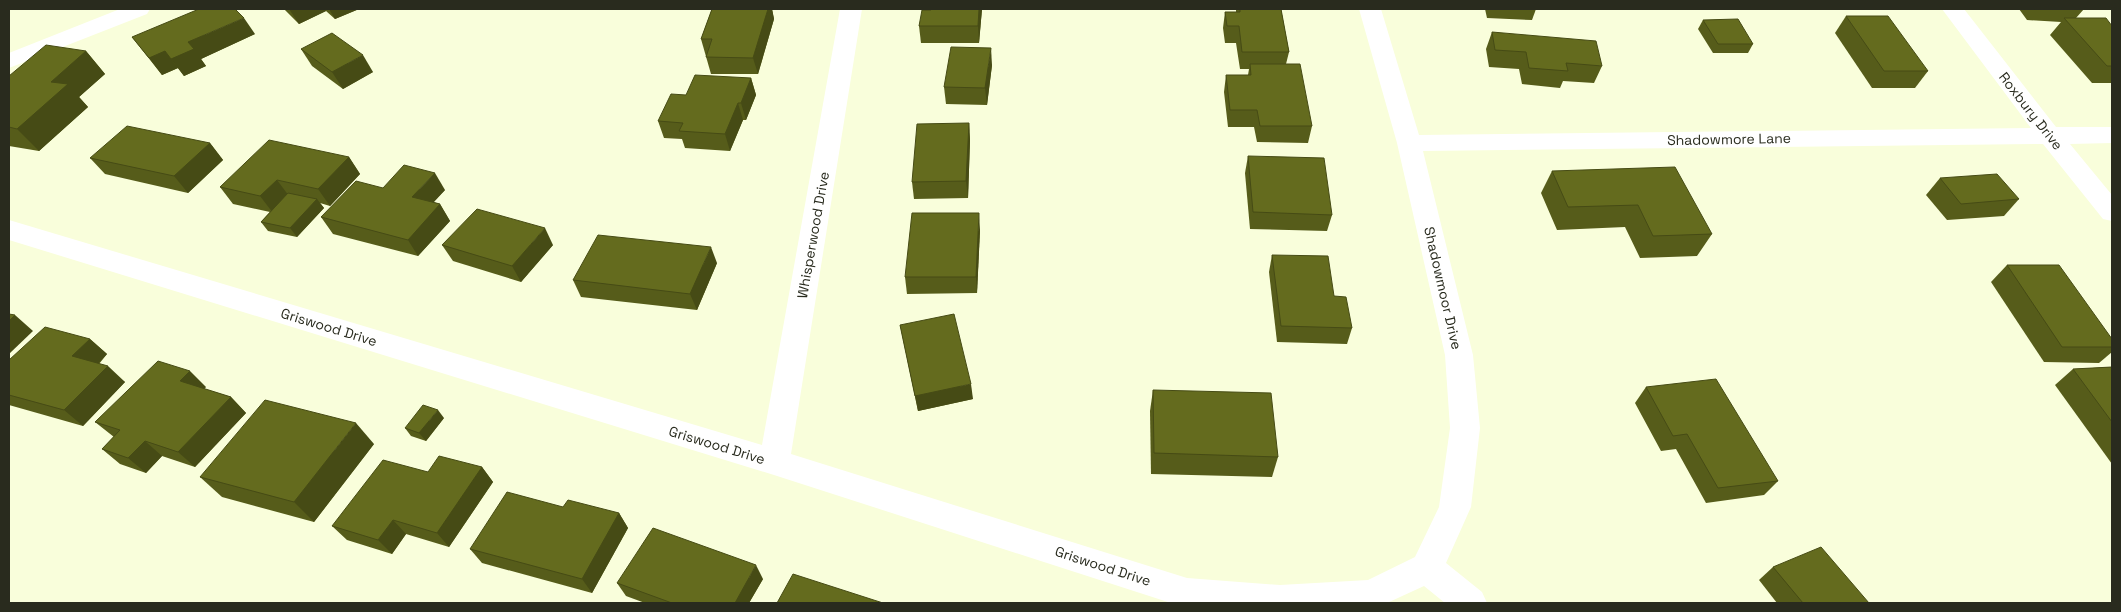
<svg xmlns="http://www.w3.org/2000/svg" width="2121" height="612" font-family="'Space Grotesk',sans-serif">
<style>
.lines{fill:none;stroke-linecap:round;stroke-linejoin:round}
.street{fill:#fff;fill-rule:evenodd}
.wall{fill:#565c1a}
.shaded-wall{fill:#464b15}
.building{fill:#646b1e;stroke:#464b15}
.labels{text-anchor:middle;stroke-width:5;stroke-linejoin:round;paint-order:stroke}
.street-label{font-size:14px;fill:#292b1e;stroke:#fff}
</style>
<rect width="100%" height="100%" fill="#f9fedb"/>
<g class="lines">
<g class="street">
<path d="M120,9H150L147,14L9,68V53Z"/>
<path d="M840,9H862L791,454L1187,578L1280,585L1368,580L1415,557L1439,507L1450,428L1445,355L1397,143L1359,9H1381L1419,135L2031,128L1942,9H1964L2056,127H2112V143L2070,144L2112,195V221L2103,219L2043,144L1423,151L1473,355L1480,428L1471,507L1446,563L1482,592L1487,603H1445L1424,586L1387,603H1171L774,475L9,240V220L762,445Z"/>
</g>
</g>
<g class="wall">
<path d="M284,9H359L335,19L326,11L299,24Z"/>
<path d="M712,9H772L774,19L758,74H711L701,39Z"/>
<path d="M932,9H982L979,43H921L919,26L931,10Z"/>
<path d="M1236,9H1281L1289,52L1286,64L1312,126L1308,143L1257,142L1254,127H1228L1224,92L1226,75H1248L1249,69H1240L1236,43H1225L1223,28L1225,12H1236Z"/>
<path d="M1485,9H1536L1532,20L1487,18Z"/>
<path d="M2019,9H2084L2076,18L2112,26V83H2092L2050,35L2061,22L2027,20Z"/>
<path d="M1846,16L1928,71L1915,88H1872L1835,33Z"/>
<path d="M1703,20L1753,44L1748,53H1713L1698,29Z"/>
<path d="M1492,32L1602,66L1594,83L1563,81L1560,88L1522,84L1519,69L1489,67L1486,49Z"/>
<path d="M255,34L201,59L206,66L184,76L178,68L162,75L132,37Z"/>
<path d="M301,49L373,72L343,89L312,66Z"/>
<path d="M86,51L105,74L79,97L88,107L39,151L9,146V76Z"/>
<path d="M992,65L987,105L946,104L944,87Z"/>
<path d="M751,78L756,95L746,120H743L730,151L685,148L682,139L664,138L658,121L686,95Z"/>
<path d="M969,123L970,140L968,198L914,199L912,182Z"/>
<path d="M210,143L223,160L188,193L105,174L90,158Z"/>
<path d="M1248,156L1332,215L1327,231L1250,229L1245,173Z"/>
<path d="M349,157L360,174L330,206L320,203L324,208L297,237L268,231L261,222L270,212L233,204L220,187Z"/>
<path d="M1552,171L1712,234L1697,256L1640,258L1625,227L1557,230L1541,193Z"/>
<path d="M1940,178L2019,199L2004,216L1947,220L1926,195Z"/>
<path d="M383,188L445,190L433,202L440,204L450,221L418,256L333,234L321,217Z"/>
<path d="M980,230L977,293L907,294L905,277Z"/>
<path d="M442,245H553L521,282L453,261Z"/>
<path d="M1272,255L1334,296L1352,328L1347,344L1277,342L1269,272Z"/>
<path d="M717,263L697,310L581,297L573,280Z"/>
<path d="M2007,265L2112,339V352L2099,363L2044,362L1991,282Z"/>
<path d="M900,325L973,399L918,411Z"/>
<path d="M90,339L107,354L99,364L125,382L83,426L9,405V360Z"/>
<path d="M2112,367V464L2055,385L2073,369Z"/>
<path d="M206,387L204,389L231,397L246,413L195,467L162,456L146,473L120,464L102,449L114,437L95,422Z"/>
<path d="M1646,387L1778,481L1764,495L1706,503L1676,449L1661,451L1635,403Z"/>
<path d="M1153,390L1278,457L1272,477L1151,474L1150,411Z"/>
<path d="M444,418L426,441L411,436L405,428Z"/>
<path d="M374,444L314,522L222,497L200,477Z"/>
<path d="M482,467L493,482L449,547L406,534L392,554L347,540L332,526L428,472Z"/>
<path d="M563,507L619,513L628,528L592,593L482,563L470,549Z"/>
<path d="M1773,567L1869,603H1777L1759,580Z"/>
<path d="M763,579L749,603H645L626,596L617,583Z"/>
</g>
<g class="shaded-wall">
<path d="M289,9H325L326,11L299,24Z"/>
<path d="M329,9H359L335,19Z"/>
<path d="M768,9H772L774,19L758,74L753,58Z"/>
<path d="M979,9H982L979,43L978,26Z"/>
<path d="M244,18L255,34L201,59L206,66L184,76L171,59L188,42Z"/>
<path d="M991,48L992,65L987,105L985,88Z"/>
<path d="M86,51L105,74L79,97L88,107L39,151L17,129L51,82Z"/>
<path d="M165,51L178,68L162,75L149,58Z"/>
<path d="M363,55L373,72L343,89L332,72Z"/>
<path d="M751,78L756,95L746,120L741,103Z"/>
<path d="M738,103L743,120L730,151L725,134Z"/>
<path d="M969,123L970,140L968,198L966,181Z"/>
<path d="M210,143L223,160L188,193L174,176Z"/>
<path d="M349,157L360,174L330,206L318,189Z"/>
<path d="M435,173L445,190L423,214L412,197Z"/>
<path d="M277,180L289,196L273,213L260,196Z"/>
<path d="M317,199L324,208L297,237L290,228Z"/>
<path d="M440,204L450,221L418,256L408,240Z"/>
<path d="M979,213L980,230L977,293L976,277Z"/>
<path d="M545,228L553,245L521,282L512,266Z"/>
<path d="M711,247L717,263L697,310L690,294Z"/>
<path d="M15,315L33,331L9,354V321Z"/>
<path d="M90,339L107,354L90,372L72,356Z"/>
<path d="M108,366L125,382L83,426L64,410Z"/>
<path d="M190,371L206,387L196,396L180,381Z"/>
<path d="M971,384L973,399L918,411L915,396Z"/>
<path d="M231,397L246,413L195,467L178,452Z"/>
<path d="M438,410L444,418L426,441L419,433Z"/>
<path d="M356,423L374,444L314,522L294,502Z"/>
<path d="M145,441L162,456L146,473L128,458Z"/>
<path d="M482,467L493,482L449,547L437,533Z"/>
<path d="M619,513L628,528L592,593L582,579Z"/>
<path d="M393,520L406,534L392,554L378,540Z"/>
<path d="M756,565L763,579L749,603H735Z"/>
</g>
<g class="building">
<path d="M199,9H235L244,18L188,42L194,49L171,59L165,51L149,58L132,37Z"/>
<path d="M712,9H768L753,58L706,57L712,39H701Z"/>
<path d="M932,9H979L978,26H919L922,10H931Z"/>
<path d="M1240,9H1281L1289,52H1242L1239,26H1227L1225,12H1240Z"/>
<path d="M1846,16H1888L1928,71H1884Z"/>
<path d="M2064,18H2106L2112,26V66H2107Z"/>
<path d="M1738,19L1753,44H1718L1703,20Z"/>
<path d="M1492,32L1596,41L1602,66L1566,63L1568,71L1529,68L1526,52L1495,50Z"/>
<path d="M332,33L363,55L332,72L301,49Z"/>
<path d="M46,45L86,51L51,82L68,84L17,129L9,127V76Z"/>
<path d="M951,47L991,48L985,88L944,87Z"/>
<path d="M1250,64H1300L1312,126H1260L1257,110H1230L1226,75H1251Z"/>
<path d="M695,75L751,78L741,103H738L725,134L679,131L683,123L658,121L671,94L686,95Z"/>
<path d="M969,123L966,181L912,182L917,124Z"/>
<path d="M127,126L210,143L174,176L90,158Z"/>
<path d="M269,140L349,157L318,189L277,180L260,196L220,187Z"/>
<path d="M1248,156L1324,158L1332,215L1253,212Z"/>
<path d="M404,165L435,173L412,197L440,204L408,240L321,217L356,181L383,188Z"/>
<path d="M1675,167L1712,234L1653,236L1638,205L1568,207L1552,171Z"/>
<path d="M1997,174L2019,199L1961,204L1940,178Z"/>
<path d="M288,193L317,199L290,228L261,222Z"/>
<path d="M477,209L545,228L512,266L442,245Z"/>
<path d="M912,213H979L976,277H905Z"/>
<path d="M598,235L711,247L690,294L573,280Z"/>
<path d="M1272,255L1328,256L1334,296L1346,297L1352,328L1281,326Z"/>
<path d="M2007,265H2059L2112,339V347H2062Z"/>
<path d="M9,314L15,315L9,321Z"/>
<path d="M954,314L971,384L915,396L900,325Z"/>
<path d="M45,327L90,339L72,356L108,366L64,410L9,395V360Z"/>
<path d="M158,361L190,371L180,381L231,397L178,452L145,441L128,458L102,449L120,430L95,422Z"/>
<path d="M2112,367V422L2073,369Z"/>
<path d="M1716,379L1778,481L1718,488L1687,434L1673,436L1646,387Z"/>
<path d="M1153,390L1271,393L1278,457L1154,453Z"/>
<path d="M265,400L356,423L294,502L200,477Z"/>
<path d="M423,405L438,410L419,433L405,428Z"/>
<path d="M439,456L482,467L437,533L393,520L378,540L332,526L383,460L428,472Z"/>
<path d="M507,492L563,507L568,500L619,513L582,579L470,549Z"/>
<path d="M653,528L756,565L735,603H672L617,583Z"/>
<path d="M1821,547L1869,603H1803L1773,567Z"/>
<path d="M793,574L883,603H777Z"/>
</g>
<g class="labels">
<g class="street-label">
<text transform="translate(2031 111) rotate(52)" y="5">Roxbury Drive</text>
<text transform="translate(1729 139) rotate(-1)" y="5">Shadowmore Lane</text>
<text transform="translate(813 235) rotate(-80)" y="5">Whisperwood Drive</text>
<text transform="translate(1443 288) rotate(77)" y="5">Shadowmoor Drive</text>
<text transform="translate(329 327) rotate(17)" y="5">Griswood Drive</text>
<text transform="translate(717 445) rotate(17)" y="5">Griswood Drive</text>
<text transform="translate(1103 566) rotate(18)" y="5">Griswood Drive</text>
</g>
</g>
<rect width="2121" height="612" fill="none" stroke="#292b1e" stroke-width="20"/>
</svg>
